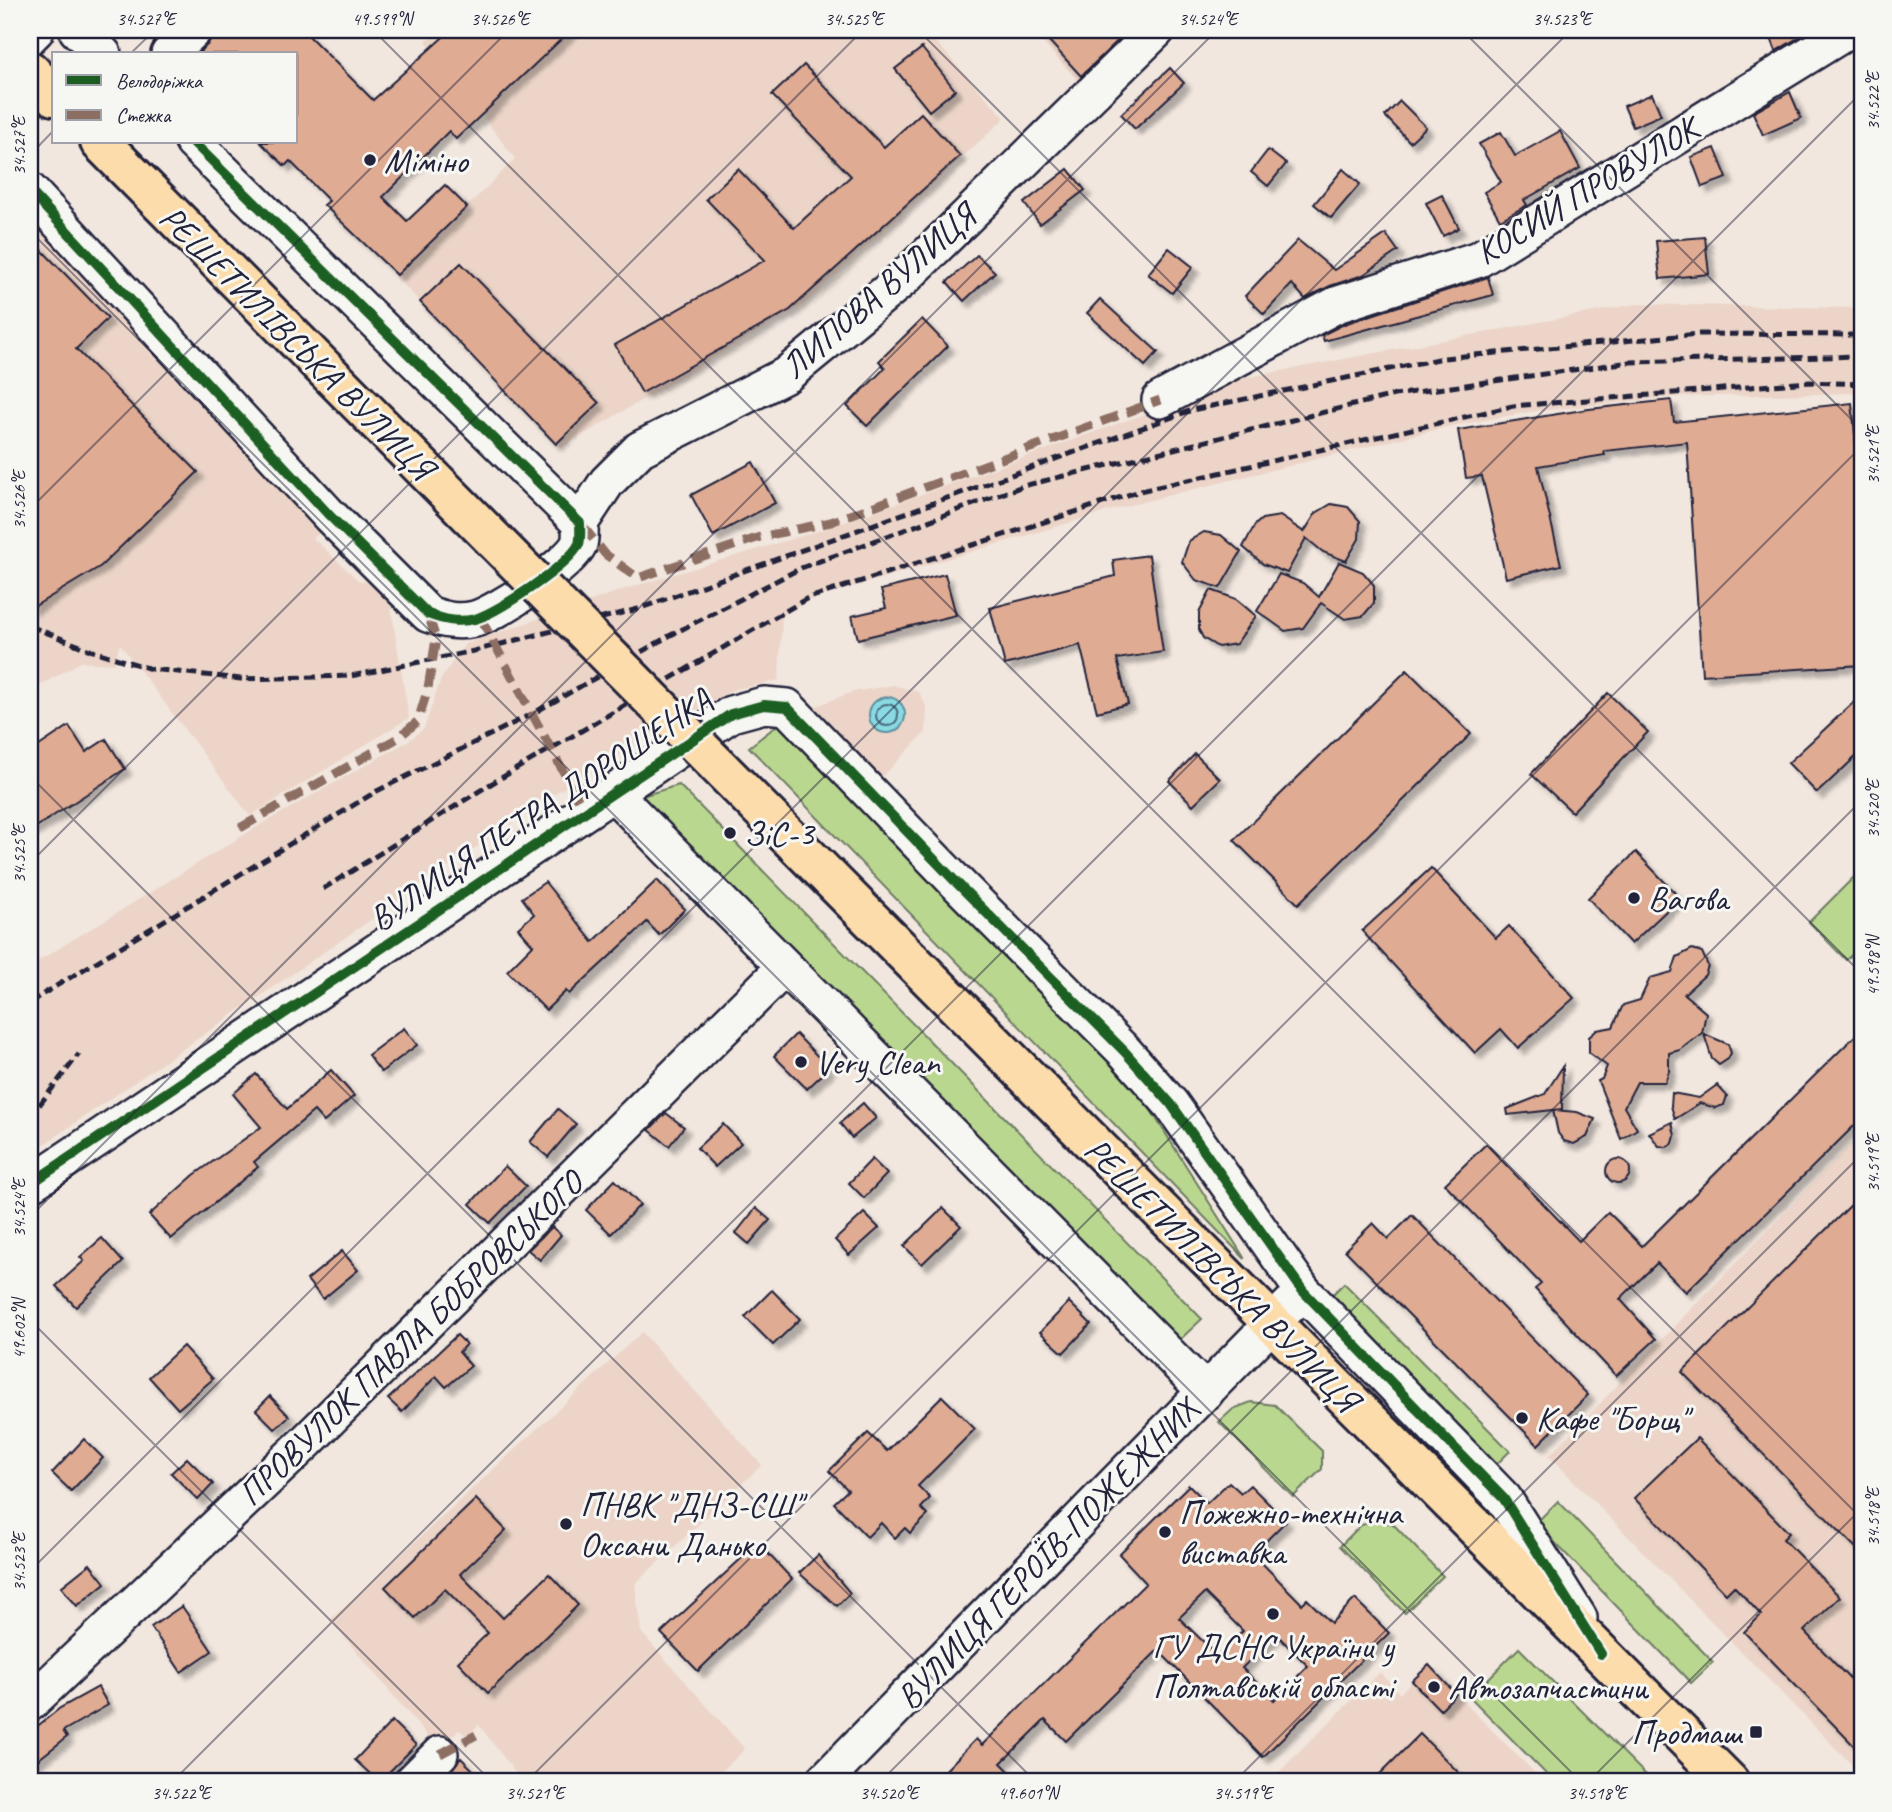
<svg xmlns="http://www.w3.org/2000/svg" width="1892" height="1812" font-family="Caveat,sans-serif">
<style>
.built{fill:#ecd5c8}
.green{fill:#bad78f;stroke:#6e7c65;stroke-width:2}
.water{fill:#89dae3;stroke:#6090a0;stroke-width:2}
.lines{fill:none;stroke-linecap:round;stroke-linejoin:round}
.shore{stroke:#4b6c7e;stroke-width:2}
.building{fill:#dfab93;stroke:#22223b;stroke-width:2;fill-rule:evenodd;filter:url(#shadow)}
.minor-casing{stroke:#22223b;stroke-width:40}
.major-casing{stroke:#22223b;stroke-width:44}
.minor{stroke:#f6f6f2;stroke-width:35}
.major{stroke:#fddcac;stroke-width:38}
.rail{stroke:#22223b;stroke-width:5;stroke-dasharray:10 5;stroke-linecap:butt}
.major-bridge-casing{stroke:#22223b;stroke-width:44;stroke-linecap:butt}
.major-bridge{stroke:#fddcac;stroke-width:38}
.quiet{stroke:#8d6e63;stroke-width:9;stroke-dasharray:18 9;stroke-linecap:butt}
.cycleway-casing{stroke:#f6f6f2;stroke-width:15}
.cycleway{stroke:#1b5e20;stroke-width:10}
.ticks{fill:none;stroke:#22223b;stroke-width:2;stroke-opacity:0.45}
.poi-dot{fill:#22223b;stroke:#f6f6f2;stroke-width:2.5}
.labels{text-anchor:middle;stroke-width:6;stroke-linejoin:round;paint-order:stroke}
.poi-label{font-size:35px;fill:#22223b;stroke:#f6f6f2;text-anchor:start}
.street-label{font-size:35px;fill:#22223b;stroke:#f6f6f2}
.neatline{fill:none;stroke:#22223b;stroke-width:2.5}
.ticks-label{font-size:18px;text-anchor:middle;fill:#22223b}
</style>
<defs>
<filter id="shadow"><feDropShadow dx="6" dy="6" stdDeviation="2" flood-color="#0004"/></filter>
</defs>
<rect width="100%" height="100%" fill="#f1e7df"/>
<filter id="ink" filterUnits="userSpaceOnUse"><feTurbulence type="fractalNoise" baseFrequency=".0143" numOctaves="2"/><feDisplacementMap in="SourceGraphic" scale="14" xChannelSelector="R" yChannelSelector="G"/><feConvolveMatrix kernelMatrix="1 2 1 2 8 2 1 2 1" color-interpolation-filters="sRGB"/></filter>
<g filter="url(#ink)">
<g class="built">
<path d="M436,30H925L1005,118L803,305L561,448L396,277L515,159L426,41Z"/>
<path d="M1031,30H1144L1083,86Z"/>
<path d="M30,220L242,439L324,530L313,538L359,581L387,583L409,718L250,816L120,644L114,664L81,662L30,691Z"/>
<path d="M1635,304L1862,308V393L1672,397L1530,412L1447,427L1130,505L808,600L782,616L779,680L732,690L557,792L30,1154V966L260,825L410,740L424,728L441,679L465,644L625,589L831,527L1244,378Z"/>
<path d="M893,685L919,692L927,708L926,732L880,779L809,709L852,692Z"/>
<path d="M1862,1132V1775L1549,1456Z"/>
<path d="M642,1332L762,1465L635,1584L641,1632L745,1749L711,1782H522L479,1725L467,1736L459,1730L438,1749L330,1620Z"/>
<path d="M1380,1672L1400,1694L1412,1681L1440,1709L1456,1694L1544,1782H1269Z"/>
</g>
<g class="green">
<path d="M780,723L1119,1060L1245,1259L749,747Z"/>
<path d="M679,785L1202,1319L1171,1348L648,809L642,796Z"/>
<path d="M1862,869V945L1846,960L1809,922Z"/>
<path d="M1344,1283L1510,1451L1490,1471L1324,1303Z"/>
<path d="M1251,1402L1275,1405L1322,1451V1469L1293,1497L1219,1422L1233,1409Z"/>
<path d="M1558,1501L1713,1662L1691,1683L1536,1523Z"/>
<path d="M1379,1521L1393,1524L1443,1576L1405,1613L1340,1546L1361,1525Z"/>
<path d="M1519,1648L1653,1782H1554L1470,1697Z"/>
</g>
<circle class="water" cx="887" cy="715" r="18"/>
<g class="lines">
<circle class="shore" cx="887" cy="715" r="11"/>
</g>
<g class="building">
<path d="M214,30H303L373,100L451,30H571L456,139L449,131L383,197L407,221L445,185L467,207L397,275L324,205L329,201L290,161L285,166L260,142H296V54H198L208,44Z"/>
<path d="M1039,30H1129L1081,76Z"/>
<path d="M1768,30H1811L1776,51Z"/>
<path d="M922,48L955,90L929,111L895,69Z"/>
<path d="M804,65L884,147L921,113L960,156L790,310L642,393L615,345L765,260L706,199L738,169L794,228L851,176L772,95Z"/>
<path d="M1170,68L1184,83L1135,129L1121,114Z"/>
<path d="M1790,92L1801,118L1763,135L1753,113Z"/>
<path d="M1652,94L1661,115L1633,127L1624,106Z"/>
<path d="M1400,101L1426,127L1410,142L1385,116Z"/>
<path d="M1560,131L1580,168L1524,200L1527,205L1500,220L1484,192L1501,182L1479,144L1501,132L1515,156Z"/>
<path d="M1715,148L1727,178L1702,187L1691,157Z"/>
<path d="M1268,150L1286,164L1268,186L1251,172Z"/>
<path d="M1068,169L1085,190L1040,224L1024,203Z"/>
<path d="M1343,169L1360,184L1331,218L1314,204Z"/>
<path d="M1442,195L1459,228L1443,236L1426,203Z"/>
<path d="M1386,234L1398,251L1363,275L1330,286L1305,299L1292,284L1264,314L1245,296L1298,240L1334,270Z"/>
<path d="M1705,237L1709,274L1660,279L1656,241Z"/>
<path d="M30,238L108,318L76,349L198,472L101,566L30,609Z"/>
<path d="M1169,248L1193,267L1172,293L1148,274Z"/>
<path d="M977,255L995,272L964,301L947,282Z"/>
<path d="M461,263L599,403L556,444L420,302Z"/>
<path d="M1488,277L1493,295L1324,341L1322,335L1344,324Z"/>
<path d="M1100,299L1158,352L1145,366L1087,313Z"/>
<path d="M922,319L948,346L867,426L847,406L885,368L879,361Z"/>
<path d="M1671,400L1674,422L1852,403L1857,456L1862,455V616H1859L1862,665L1702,675L1687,442L1604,451L1605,455L1538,466L1561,565L1506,578L1482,476L1466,478L1458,430L1589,409Z"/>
<path d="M753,462L775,503L713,536L691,495Z"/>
<path d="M1331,504L1348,507L1360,521L1359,539L1346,561L1323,552L1306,538L1287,573L1263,564L1243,547L1255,525L1262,519L1280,516L1304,532L1316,513Z"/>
<path d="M1204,532L1221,535L1241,552L1220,588L1196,580L1182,562L1189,541Z"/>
<path d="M1149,555L1163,652L1117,659L1128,704L1097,712L1080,645L1005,665L990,608L1115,576L1113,560Z"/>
<path d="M1339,562L1363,572L1374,585V603L1363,616L1345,619L1321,603L1303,628L1285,631L1257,611L1279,574L1303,583L1319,597Z"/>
<path d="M945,574L956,615L858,639L852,616L886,608L881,590Z"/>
<path d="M1211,590L1236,599L1256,616L1236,644L1218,647L1203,638L1199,630V613Z"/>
<path d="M1407,670L1471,734L1298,904L1234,840Z"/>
<path d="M1608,693L1648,732L1572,812L1531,774Z"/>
<path d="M1854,702L1862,711V751L1817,793L1788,763Z"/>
<path d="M69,726L86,752L106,739L125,769L30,831V752Z"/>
<path d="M1195,754L1220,779L1193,805L1169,781Z"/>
<path d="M1636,852L1680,898L1631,944L1588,898Z"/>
<path d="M1431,868L1496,938L1509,926L1574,998L1518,1048L1501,1029L1475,1053L1362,931Z"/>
<path d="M657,880L685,909L659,935L647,922L569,994L566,991L546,1010L507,971L533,945L518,928L534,914L522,898L545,882L593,942Z"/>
<path d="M1692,949L1702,952L1708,966L1705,975L1684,994L1706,1013L1702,1033L1680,1050L1669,1053V1071L1665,1082H1637L1624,1107L1637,1129L1621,1139L1598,1081L1602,1079L1607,1066L1589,1053V1037L1597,1030L1613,1027L1623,1005L1640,1000L1650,978L1672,972L1677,957Z"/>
<path d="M404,1028L417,1045L381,1072L368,1055Z"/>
<path d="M1862,1029V1118L1686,1292L1657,1263L1620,1299L1656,1339L1616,1376L1535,1289L1541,1284L1445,1184L1486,1144L1579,1241L1608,1212L1642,1246Z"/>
<path d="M796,1034L829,1068L807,1089L774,1056Z"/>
<path d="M1704,1034L1728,1044L1731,1053L1728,1059L1719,1065L1712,1059Z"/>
<path d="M1563,1066L1562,1109L1508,1115L1507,1109L1545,1094Z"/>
<path d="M331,1070L354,1096L324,1122L314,1111L254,1162L258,1167L171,1239L149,1215L194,1175L261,1127L233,1094L256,1074L287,1109Z"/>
<path d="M1717,1085L1727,1096L1724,1105L1715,1108L1700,1103L1675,1119L1671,1106L1672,1093L1699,1098Z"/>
<path d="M863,1103L876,1118L852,1138L840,1123Z"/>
<path d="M558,1109L576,1124L548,1157L530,1142Z"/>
<path d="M1553,1110L1577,1112L1595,1119L1587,1137L1574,1144L1564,1141L1558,1133Z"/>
<path d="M666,1113L684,1127L669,1146L649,1130Z"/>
<path d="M1672,1122L1675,1136L1673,1143L1667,1147L1659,1146L1649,1133Z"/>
<path d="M723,1124L741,1143L715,1167L697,1148Z"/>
<path d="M872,1159L887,1174L864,1198L849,1183Z"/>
<circle cx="1618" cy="1171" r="12"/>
<path d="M505,1166L526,1186L490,1223L470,1204Z"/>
<path d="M615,1180L640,1205L611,1234L586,1210Z"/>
<path d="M1862,1194V1554L1682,1372Z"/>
<path d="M756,1208L770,1220L749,1244L736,1233Z"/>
<path d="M943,1208L961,1226L922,1264L904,1246Z"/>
<path d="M864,1213L879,1228L849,1255L835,1240Z"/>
<path d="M1412,1215L1588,1395L1538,1445L1345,1250L1373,1223L1388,1239Z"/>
<path d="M552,1227L561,1235L540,1260L528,1250Z"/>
<path d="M102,1238L123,1262L76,1307L56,1286L84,1261L80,1257Z"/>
<path d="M342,1251L358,1270L323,1299L307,1280Z"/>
<path d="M772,1290L800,1319L773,1345L745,1317Z"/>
<path d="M1069,1302L1091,1324L1063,1353L1040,1332Z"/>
<path d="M457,1335L466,1344L459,1352L471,1366L446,1387L436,1376L402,1412L388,1399Z"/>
<path d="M183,1346L213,1379L178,1409L149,1377Z"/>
<path d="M270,1396L289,1416L275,1429L256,1410Z"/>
<path d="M942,1396L975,1429L918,1486L930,1498L921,1508L928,1515L910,1533L905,1528L895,1538L881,1523L867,1537L834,1503L848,1490L829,1471L868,1433L887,1451Z"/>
<path d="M1697,1438L1789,1533L1783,1539L1840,1597L1804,1631L1862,1692V1754L1744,1632L1761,1615L1734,1586L1726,1594L1634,1498Z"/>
<path d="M84,1439L103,1458L71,1491L52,1473Z"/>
<path d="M187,1458L213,1484L198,1500L171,1473Z"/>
<path d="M1229,1482L1241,1493L1250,1485L1286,1521L1253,1554L1302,1604L1307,1599L1331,1623L1355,1599L1389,1633L1263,1757L1158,1650L1066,1741L1045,1720L1001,1763L1020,1782H934L976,1739L982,1745L1146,1583L1119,1554L1189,1485L1207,1503ZM1205,1593L1243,1631L1218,1656L1179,1618ZM1276,1634L1308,1666L1274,1700L1242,1668Z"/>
<path d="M476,1499L506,1530L460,1574L503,1618L549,1574L578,1605L488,1693L458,1662L488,1633L445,1589L415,1618L385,1587Z"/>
<path d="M758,1543L792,1579L698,1671L661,1633Z"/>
<path d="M818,1555L850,1593L837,1606L799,1573Z"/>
<path d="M90,1564L105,1583L77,1606L61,1587Z"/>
<path d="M182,1606L212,1651L181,1672L151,1627Z"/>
<path d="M1429,1665L1456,1694L1440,1710L1412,1681Z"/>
<path d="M98,1687L108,1705L63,1731L67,1737L30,1766V1732L60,1708Z"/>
<path d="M392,1721L416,1745L379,1782L355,1760Z"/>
<path d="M1420,1734L1468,1782H1372Z"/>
<path d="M461,1758L485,1782H440Z"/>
</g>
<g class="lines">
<defs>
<g id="minor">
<path d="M77,30L103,54"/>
<path d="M30,36L36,30"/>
<path d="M169,54L194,30"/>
<path d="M30,191L329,515L428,614C444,620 458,623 475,619C497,613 569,565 579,544C581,538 580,529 580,523L193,142"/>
<path d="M1160,400L1336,305L1479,259L1849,30"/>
<path d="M580,523L607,482L640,449L786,375L904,278L1157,30"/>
<path d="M613,793L1206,1392"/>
<path d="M30,1184L731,714L764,705L787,707L954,880L1125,1052L1171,1104L1303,1291L1504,1499L1579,1618"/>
<path d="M30,1703L306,1442L785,967"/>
<path d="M412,1782L440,1754"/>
<path d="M823,1782L1291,1304"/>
</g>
<g id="major">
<path d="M30,71L54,96"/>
<path d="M100,142L495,541"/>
<path d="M716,764L1729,1782"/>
</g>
</defs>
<use href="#minor" class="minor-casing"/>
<use href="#major" class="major-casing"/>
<use href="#minor" class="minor"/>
<use href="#major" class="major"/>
<g class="rail">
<path d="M30,626L90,650L151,669L241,679L351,676L474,651L638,609L1192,410L1443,358L1698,334L1862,335"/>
<path d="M323,889L489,785L806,599L1140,491L1513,406L1810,382L1862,384"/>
<path d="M30,1002L377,791L532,714L669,636L801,568L1023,486L1394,395L1630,362L1862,356"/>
<path d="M30,1117L79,1054"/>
</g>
<defs>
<path id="major-bridge" d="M495,541L716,764"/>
</defs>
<use href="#major-bridge" class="major-bridge-casing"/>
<use href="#major-bridge" class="major-bridge"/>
<g class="quiet">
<path d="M582,525L605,554L638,578L760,537L831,522L1160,400"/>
<path d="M480,617L585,812"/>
<path d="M240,828L398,738L418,721L428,688L436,639L428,614"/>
<path d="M440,1754L476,1735"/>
</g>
<defs>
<g id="cycleway">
<path d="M30,191L329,515L428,614C444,620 458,623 475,619C497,613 569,565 579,544C581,538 580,529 580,523L193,142"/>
<path d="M30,1184L731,714L764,705L787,707L954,880L1125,1052L1171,1104L1303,1291L1504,1499L1601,1654"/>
</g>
</defs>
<use href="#cycleway" class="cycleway-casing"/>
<use href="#cycleway" class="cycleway"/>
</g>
</g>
<path class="ticks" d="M373,30L1862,1519M918,30L1862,974M1462,30L1862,430M130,54L155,30M30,155L54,130M30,231L1581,1782M30,509L509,30M30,776L1036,1782M30,863L863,30M30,1217L1217,30M30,1320L492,1782M30,1571L1571,30M172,1782L1862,92M526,1782L1862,446M880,1782L1862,800M1234,1782L1862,1154M1588,1782L1862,1508"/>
<g class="poi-dot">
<circle cx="370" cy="160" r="7"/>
<circle cx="730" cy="833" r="7"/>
<circle cx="1634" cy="898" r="7"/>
<circle cx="801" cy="1062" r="7"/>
<circle cx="1522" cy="1418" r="7"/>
<circle cx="566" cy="1524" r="7"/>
<circle cx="1165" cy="1532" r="7"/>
<circle cx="1273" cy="1614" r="7"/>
<circle cx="1434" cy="1687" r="7"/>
<rect x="1749" y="1725" width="14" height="14" rx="3.5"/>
</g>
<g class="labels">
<g class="poi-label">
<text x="384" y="172">Міміно</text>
<text x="744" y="845">ЗіС-3</text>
<text x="1648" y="910">Вагова</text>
<text x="815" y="1074">Very Clean</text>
<text x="1536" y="1430">Кафе "Борщ"</text>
<text x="580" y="1516">ПНВК "ДНЗ-СШ"<tspan x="580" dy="40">Оксани Данько</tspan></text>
<text x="1179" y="1524">Пожежно-технічна<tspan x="1179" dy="40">виставка</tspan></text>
<text x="1273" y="1658" text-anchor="middle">ГУ ДСНС України у<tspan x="1273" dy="40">Полтавській області</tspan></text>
<text x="1448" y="1699">Автозапчастини</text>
<text x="1742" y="1744" text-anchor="end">Продмаш</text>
</g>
<g class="street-label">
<text transform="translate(1586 190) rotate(-31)" y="12">КОСИЙ ПРОВУЛОК</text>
<text transform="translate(878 291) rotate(-41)" y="12">ЛИПОВА ВУЛИЦЯ</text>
<text transform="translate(297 342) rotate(45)" y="12">РЕШЕТИЛІВСЬКА ВУЛИЦЯ</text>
<text transform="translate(540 809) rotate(-34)" y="12">ВУЛИЦЯ ПЕТРА ДОРОШЕНКА</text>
<text transform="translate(1222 1274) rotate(45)" y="12">РЕШЕТИЛІВСЬКА ВУЛИЦЯ</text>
<text transform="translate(410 1338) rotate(-44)" y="12">ПРОВУЛОК ПАВЛА БОБРОВСЬКОГО</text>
<text transform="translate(1047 1553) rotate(-46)" y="12">ВУЛИЦЯ ГЕРОЇВ-ПОЖЕЖНИХ</text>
</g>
</g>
<rect width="1892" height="1812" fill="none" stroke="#f6f6f2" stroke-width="77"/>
<rect x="52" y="52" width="245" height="91" fill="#f6f6f2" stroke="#a1a1a9" stroke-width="2"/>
<rect x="66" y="75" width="35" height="10" fill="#1b5e20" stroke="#a1a1a9" stroke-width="2"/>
<text x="116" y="88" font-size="21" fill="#22223b">Велодоріжка</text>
<rect x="66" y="110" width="35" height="10" fill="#8d6e63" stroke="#a1a1a9" stroke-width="2"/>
<text x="116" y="122" font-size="21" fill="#22223b">Стежка</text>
<rect x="38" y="38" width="1816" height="1735" class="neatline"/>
<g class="ticks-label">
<text x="146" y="25">34.527°E</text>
<text x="382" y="25">49.599°N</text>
<text x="500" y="25">34.526°E</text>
<text x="854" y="25">34.525°E</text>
<text x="1208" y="25">34.524°E</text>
<text x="1562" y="25">34.523°E</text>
<text transform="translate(1873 101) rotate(-90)" y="6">34.522°E</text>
<text transform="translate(19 146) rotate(-90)" y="6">34.527°E</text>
<text transform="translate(1873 455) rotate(-90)" y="6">34.521°E</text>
<text transform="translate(19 500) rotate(-90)" y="6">34.526°E</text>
<text transform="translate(1873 809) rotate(-90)" y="6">34.520°E</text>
<text transform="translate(19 854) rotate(-90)" y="6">34.525°E</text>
<text transform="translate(1873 966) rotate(-90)" y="6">49.598°N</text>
<text transform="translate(1873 1163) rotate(-90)" y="6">34.519°E</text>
<text transform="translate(19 1208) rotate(-90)" y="6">34.524°E</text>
<text transform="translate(19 1329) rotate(-90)" y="6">49.602°N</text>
<text transform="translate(1873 1517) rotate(-90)" y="6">34.518°E</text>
<text transform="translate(19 1562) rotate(-90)" y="6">34.523°E</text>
<text x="181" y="1799">34.522°E</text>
<text x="535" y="1799">34.521°E</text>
<text x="889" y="1799">34.520°E</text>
<text x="1028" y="1799">49.601°N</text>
<text x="1243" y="1799">34.519°E</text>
<text x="1597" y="1799">34.518°E</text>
</g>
</svg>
